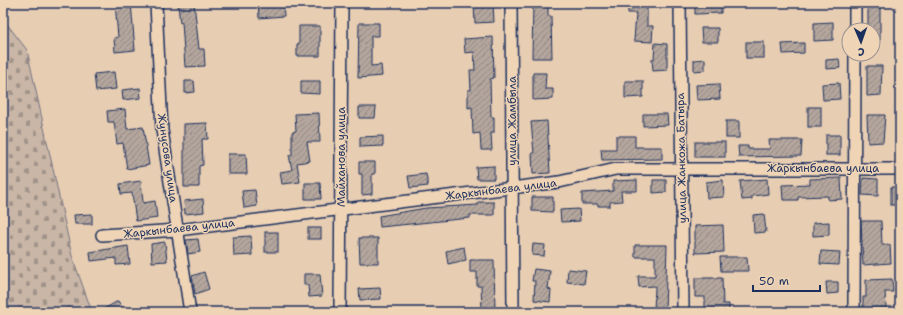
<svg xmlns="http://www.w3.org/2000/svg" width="903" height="315" font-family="'Shantell Sans',sans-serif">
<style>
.cemetery{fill:url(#cemetery-stones);stroke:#727282}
.building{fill:url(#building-hatch);stroke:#1b2f5e}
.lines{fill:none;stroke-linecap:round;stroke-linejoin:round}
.minor-casing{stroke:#1b2f5e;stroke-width:14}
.minor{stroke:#efd4b6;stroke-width:11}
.labels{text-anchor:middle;stroke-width:3;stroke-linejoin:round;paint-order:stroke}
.street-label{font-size:11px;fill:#1b2f5e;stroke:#efd4b6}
</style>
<defs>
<pattern id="cemetery-stones" width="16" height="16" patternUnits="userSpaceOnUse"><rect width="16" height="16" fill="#c9b6a6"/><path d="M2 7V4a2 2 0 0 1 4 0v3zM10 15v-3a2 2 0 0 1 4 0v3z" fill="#a2948a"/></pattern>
<pattern id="building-hatch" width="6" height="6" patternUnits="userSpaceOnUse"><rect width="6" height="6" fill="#b4a69d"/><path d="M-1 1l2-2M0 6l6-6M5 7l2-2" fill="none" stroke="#928883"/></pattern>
</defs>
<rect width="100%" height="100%" fill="#e7cdb2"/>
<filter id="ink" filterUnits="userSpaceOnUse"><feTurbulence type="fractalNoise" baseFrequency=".025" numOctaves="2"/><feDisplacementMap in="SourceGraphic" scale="8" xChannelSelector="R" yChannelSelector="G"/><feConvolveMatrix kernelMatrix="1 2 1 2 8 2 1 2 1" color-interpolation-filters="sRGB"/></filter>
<g filter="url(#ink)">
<path class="cemetery" d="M3,19L27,50L72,256L92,312H3Z"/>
<g class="building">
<path d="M115,3H131L135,50L115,52L114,38L118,37Z"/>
<path d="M194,3L199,49H204L205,66L185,67L182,22L180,23L178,5Z"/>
<path d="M258,3H283L284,16L259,18Z"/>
<path d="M533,3H548V16H551L552,58H532Z"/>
<path d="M628,3H647V26H653L652,42L634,41L636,13H628Z"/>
<path d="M695,3H721V13L695,14Z"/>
<path d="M868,3H880V40L873,41V30H869L868,26Z"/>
<path d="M493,4L494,22L475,23L474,6Z"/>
<path d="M833,22V40L814,41V23Z"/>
<path d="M359,23H379V36H371V66L381,65L382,76L358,78Z"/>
<path d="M299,26H320V56H297V44H299Z"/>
<path d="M701,28H718V42H702Z"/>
<path d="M493,37L494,78L490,79L491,117H494V133H491L492,150H481L480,133L473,134L472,107L468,108V90H471L470,70H475L474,52L465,53L464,39Z"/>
<rect x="746" y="42" width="18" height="16"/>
<path d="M655,43L667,44V70L653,71L652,59H654Z"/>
<path d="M804,43V53L783,54L782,44Z"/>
<path d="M705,59V70L694,71V60Z"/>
<path d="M839,59L840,68L826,69V60Z"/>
<path d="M867,66H882L881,95L867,96Z"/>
<path d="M114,72L116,89L96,91L94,74Z"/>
<path d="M533,73H546L545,89H553V99L533,100Z"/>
<path d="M185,81H194L195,92L185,93Z"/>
<path d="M301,81H320V94L301,93Z"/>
<path d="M625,81H643V97L625,98Z"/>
<path d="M839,83L840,99L823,100L822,84Z"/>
<path d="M719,84L720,99L697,100L696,85Z"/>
<path d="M140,88L141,98L123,100L122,90Z"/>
<path d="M359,107H376L375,118H359Z"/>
<rect x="808" y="107" width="13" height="20"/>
<path d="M125,109L127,129L143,127L149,165L127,169L123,143L117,144L114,122H108L107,111Z"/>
<path d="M319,113L320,142H307L310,161L297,163L300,182L282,184L280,172L292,170L289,155H292V132L296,131L295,114Z"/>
<path d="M643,114H667L668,125L643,126Z"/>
<path d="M867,115H885L883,142L868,143Z"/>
<path d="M547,121L550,173L533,174L532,153H534L531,122Z"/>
<rect x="726" y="121" width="13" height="17"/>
<path d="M207,123L208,139H202L203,165L199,166V187H184V124Z"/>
<rect x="826" y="135" width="14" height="20"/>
<path d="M383,136V146L360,147V137Z"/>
<path d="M616,136H635V147H662V159L602,160L601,149H616Z"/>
<path d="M769,140H802L801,156L739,157L738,146H748V149H770Z"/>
<rect x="695" y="142" width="30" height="15"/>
<path d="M228,154H246L247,174H228Z"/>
<path d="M359,162H375V174H372V194L362,195V174H359Z"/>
<path d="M494,166V179H477L476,167Z"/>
<path d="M426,174L428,186L410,188L408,176Z"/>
<path d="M841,178L842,199L828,200V196L798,197V200H783L782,185L810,184V179Z"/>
<path d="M863,178L878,179V196L862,195Z"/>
<path d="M767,179L768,194L752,196V199L742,200L740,181Z"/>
<path d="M637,180V191H621L622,201L610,202V206H598V204H582V193L613,191V181Z"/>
<path d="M653,180H666V192L653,193Z"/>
<path d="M723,180L724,197L707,198L706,182Z"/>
<path d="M141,181L143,203L155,201L157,218L136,221L132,193L121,194L120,184Z"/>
<path d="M305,183H320L321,199H305Z"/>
<rect x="891" y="187" width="9" height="18"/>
<path d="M255,190L257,206L244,208L242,191Z"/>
<path d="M532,197H553V212L532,211Z"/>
<path d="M203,199L204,212L185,214L184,201Z"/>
<path d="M478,202H494V215H470V218L380,227L379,216L426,208L478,205Z"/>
<path d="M579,209L580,221L561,222L560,210Z"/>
<path d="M92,214V224H75L74,215Z"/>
<path d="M764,214L766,232L754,233L753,215Z"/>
<path d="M861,221H881L882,245H890L891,263L863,265Z"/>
<path d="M829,222V235L813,236V223Z"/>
<path d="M723,225L724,252L695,253V226Z"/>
<rect x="308" y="228" width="13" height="11"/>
<rect x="265" y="232" width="13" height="20"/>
<path d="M251,236L252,255L234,256L233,237Z"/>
<path d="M359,238H378V263H360Z"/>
<path d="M198,239L200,252L188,254L186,240Z"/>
<path d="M165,242L167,261L152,262L151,244Z"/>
<path d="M533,244L545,245L544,256L532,255Z"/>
<path d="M635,245H667L665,312H654L655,286L639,287L638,276H655V257H635Z"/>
<path d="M128,246L130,264L116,265V258L91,261L90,252Z"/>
<path d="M464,247L466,260L448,264L446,251Z"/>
<path d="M821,251L840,252L839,265L820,264Z"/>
<path d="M720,257H747L748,271H721Z"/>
<path d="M470,260H494L495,310H482L481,286H477V272H470Z"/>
<path d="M534,269L550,271L548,289L551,290L550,302L534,300L535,281H532Z"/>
<path d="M568,269L586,271L584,284L567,282Z"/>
<path d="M204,272L209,289L195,294L192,276Z"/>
<path d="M304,274H320L322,296L309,297L308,285H304Z"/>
<path d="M695,278H722L723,304H729V312H705V297H695Z"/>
<path d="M892,279L893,292H885L886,308L863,309V297H866V280Z"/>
<path d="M826,282H838V293L827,294Z"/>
<path d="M380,288L381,299L360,300L359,289Z"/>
<path d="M118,301L125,312H99Z"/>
</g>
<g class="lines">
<defs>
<g id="minor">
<path d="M156,3L162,130L190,312"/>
<path d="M511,3L513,312"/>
<path d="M680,3L683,312"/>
<path d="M855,30V3"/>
<path d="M102,235L178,230L559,182L616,169H900"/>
<path d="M340,312L342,3"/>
<path d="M854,312L855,54"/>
</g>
</defs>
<use href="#minor" class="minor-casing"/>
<use href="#minor" class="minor"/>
</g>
</g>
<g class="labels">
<g class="street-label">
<text transform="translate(512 121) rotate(-90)" y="4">улица Жамбыла</text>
<text transform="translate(341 157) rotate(-90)" y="4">Майханова улица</text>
<text transform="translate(168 158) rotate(82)" y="4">Жунусова улица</text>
<text transform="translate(681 158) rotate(-91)" y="4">улица Жанкожа Батыра</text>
<text x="823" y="172">Жаркынбаева улица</text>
<text transform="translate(501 189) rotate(-7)" y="4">Жаркынбаева улица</text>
<text transform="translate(179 228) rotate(-6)" y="4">Жаркынбаева улица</text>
</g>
</g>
<rect width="903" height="315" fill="none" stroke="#efd4b6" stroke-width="16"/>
<rect x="8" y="8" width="887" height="299" fill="none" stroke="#1b2f5e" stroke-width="1.5" filter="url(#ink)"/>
<g transform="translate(861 42) rotate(178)"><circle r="19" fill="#efd4b6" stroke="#9a9293"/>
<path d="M0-3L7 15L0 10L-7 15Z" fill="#1b2f5e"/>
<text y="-6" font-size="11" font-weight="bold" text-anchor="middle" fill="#1b2f5e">С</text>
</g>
<path d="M753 285v6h67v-6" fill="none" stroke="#1b2f5e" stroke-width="2"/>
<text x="759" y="285" font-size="12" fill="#1b2f5e" stroke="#efd4b6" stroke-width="3" paint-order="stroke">50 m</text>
</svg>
